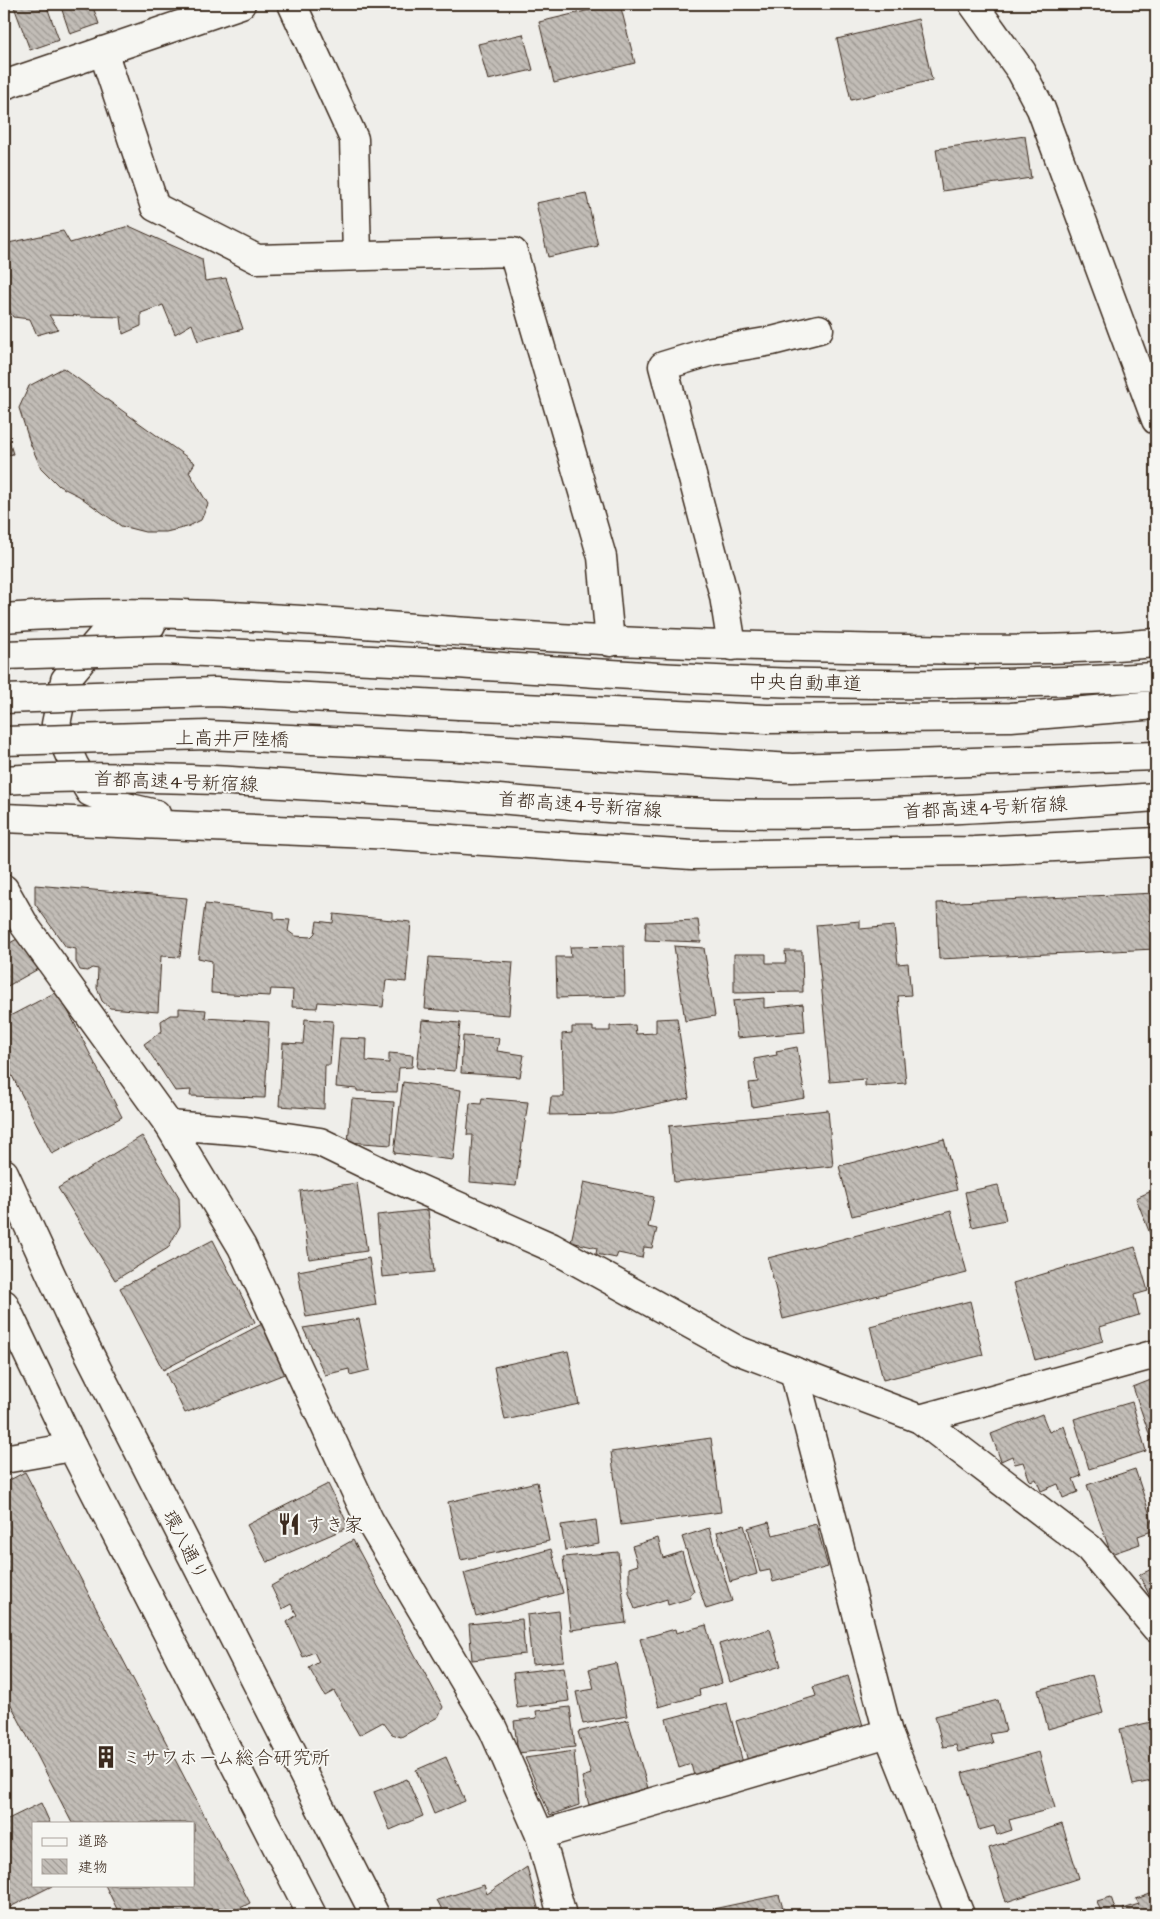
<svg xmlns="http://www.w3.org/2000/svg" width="1160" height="1919" font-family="'Architects Daughter','Klee One',sans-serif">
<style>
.building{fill:url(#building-back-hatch);stroke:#3b2a1e}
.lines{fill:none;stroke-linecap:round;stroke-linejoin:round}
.minor-casing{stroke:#3b2a1e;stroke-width:31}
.major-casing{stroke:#3b2a1e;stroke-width:31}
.highway-casing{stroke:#3b2a1e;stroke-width:31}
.minor{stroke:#f6f6f2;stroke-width:28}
.major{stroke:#f6f6f2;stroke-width:28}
.highway{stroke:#f6f6f2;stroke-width:28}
.major-bridge-casing{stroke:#3b2a1e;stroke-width:31;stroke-linecap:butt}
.highway-bridge-casing{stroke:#3b2a1e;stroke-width:31;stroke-linecap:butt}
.major-bridge{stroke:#f6f6f2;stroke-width:28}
.highway-bridge{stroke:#f6f6f2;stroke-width:28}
.labels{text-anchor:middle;stroke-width:4;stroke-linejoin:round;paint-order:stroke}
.street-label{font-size:19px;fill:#3b2a1e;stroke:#f6f6f2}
.poi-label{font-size:19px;fill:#3b2a1e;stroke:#f6f6f2;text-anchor:start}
</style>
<defs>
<pattern id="building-back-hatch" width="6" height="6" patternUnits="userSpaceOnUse" patternTransform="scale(1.25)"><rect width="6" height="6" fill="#c2bdb7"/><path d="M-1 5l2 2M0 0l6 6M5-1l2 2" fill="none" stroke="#9f9a94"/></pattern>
</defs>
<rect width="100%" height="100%" fill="#efeeea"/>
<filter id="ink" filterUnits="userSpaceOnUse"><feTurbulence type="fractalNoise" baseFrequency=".02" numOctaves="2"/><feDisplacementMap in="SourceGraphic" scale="10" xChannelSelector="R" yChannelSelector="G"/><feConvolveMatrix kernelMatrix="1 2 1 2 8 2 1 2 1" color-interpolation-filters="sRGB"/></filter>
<g filter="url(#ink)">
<g class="building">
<path d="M13,4H46L59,40L30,50Z"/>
<path d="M60,4H92L99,24L70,34Z"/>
<path d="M615,4H620L635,63L554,83L539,22Z"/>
<path d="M918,19L932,80L851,100L837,39Z"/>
<path d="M523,34L533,70L488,80L478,44Z"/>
<path d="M1025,136L1031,178L942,191L936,149Z"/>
<path d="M586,193L598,246L548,257L536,203Z"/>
<path d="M129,226L202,259L205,281L226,278L243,329L198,341L192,324L175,334L163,305L141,313V326L123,334L121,317L49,315L58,329L37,335L30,319L13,317L4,301V244L63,231L70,243Z"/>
<path d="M63,368L195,463L189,472L208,504L201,520L187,527L166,532H145L121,526L79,496L59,486L41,468L30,443L19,408L29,386Z"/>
<path d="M4,424L13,454L4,456Z"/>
<path d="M35,885L187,898L180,957L161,956L158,1012L110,1008L102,1001L97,988L98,969L92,968L87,971L80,970L76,962V949L66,947L35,904Z"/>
<path d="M1156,893V949L939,959L937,903Z"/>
<path d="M205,904L274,912V919L290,920L288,931L295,936L311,937L315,933L317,921L333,923L334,914L411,922L406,982L386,980L383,1007L318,1002L317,1008L292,1007L293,990L271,989L270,996L211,993L212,961L198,958Z"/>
<path d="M698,920L701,942L645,940L646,922Z"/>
<path d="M860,921V929L894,926L898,964L908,963L911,995L898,996L906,1083L865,1086V1079L830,1082L816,925Z"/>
<path d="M19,938L40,968L4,988V946Z"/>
<path d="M624,946L625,996L557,998L556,957H571L570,947Z"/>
<path d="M674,946L704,948L715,1016L685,1021Z"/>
<path d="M785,951H802L803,992L734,993V954H766V963H786Z"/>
<path d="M429,957L513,962L509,1015L425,1009Z"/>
<path d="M58,991L122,1117L52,1154L4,1060V1019Z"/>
<path d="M764,998V1008L803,1004L805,1032L737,1038L733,1001Z"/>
<path d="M179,1008L206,1010L205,1018L269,1022L265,1098L190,1096L191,1090L175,1091L144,1044L162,1031L161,1021L170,1015H179Z"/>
<path d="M677,1018L689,1098L612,1114L549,1115L551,1097H564L562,1034L572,1033V1027H593V1031H610V1026L635,1025L636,1034L656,1033V1019Z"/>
<path d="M305,1019L333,1021L330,1065H325L324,1109L279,1106L283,1043L303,1044Z"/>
<path d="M422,1020L460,1023L455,1071L417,1068Z"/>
<path d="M463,1036L499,1038L497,1051L524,1055L520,1077L461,1073Z"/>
<path d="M340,1038L367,1039L366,1061L389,1063V1053L413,1055L412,1067L399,1068L397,1092L357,1091V1089L336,1087Z"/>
<path d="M797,1047L805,1098L752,1107L749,1083L758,1082L754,1059L777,1055L776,1051Z"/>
<path d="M403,1082L461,1090L453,1160L394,1153Z"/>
<path d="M482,1098L528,1102L516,1186L470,1182L473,1135H467L470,1103L481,1104Z"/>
<path d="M352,1099L394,1102L391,1145L348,1142Z"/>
<path d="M828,1110L833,1166L674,1182L669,1126Z"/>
<path d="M142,1136L179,1197L180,1226L168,1248L115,1280L58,1188Z"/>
<path d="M944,1139L957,1190L852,1216L839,1166Z"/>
<path d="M584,1182L654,1197L648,1227L657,1229L652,1248L644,1247L642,1258L618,1253L616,1258L596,1254L597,1248L571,1242Z"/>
<path d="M357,1183L367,1251L309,1259L300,1191Z"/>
<path d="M998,1185L1006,1220L972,1227L965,1192Z"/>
<path d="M1156,1189V1249L1136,1198Z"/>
<path d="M428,1210L434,1272L382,1277L377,1215Z"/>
<path d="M951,1211L967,1273L783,1319L768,1258Z"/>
<path d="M213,1240L255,1322L163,1370L120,1288Z"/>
<path d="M1135,1247L1148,1291L1134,1295L1139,1315L1100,1327L1103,1341L1035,1360L1013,1283Z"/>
<path d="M369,1258L376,1305L306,1317L298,1271Z"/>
<path d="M970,1301L983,1355L883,1380L870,1326Z"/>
<path d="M359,1319L370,1370L350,1375L349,1369L325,1375L303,1328Z"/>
<path d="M264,1323L287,1373L185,1413L166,1374Z"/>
<path d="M568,1351L579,1404L505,1420L494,1367Z"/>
<path d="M1156,1378V1454L1133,1387Z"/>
<path d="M1132,1402L1146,1451L1089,1469L1074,1419Z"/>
<path d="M1042,1414L1049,1432L1064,1426L1081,1476L1073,1479L1078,1492L1063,1498L1058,1484L1041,1491L1036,1479L1030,1481L1023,1462L1015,1464L1012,1456L1001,1461L991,1434Z"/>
<path d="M711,1438L721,1512L621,1525L611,1452Z"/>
<path d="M1135,1469L1155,1530L1138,1536L1140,1544L1111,1554L1087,1485Z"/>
<path d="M25,1472L250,1903L227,1915H120L105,1885H194V1823H72L4,1691V1483Z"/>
<path d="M537,1482L549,1541L461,1560L448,1502Z"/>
<path d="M328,1484L349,1527L267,1562L247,1525Z"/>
<path d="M596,1520L599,1544L565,1550L561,1525Z"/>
<path d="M769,1522L773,1535L816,1524L828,1567L773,1582L770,1570L760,1572L748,1528Z"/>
<path d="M744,1525L757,1574L730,1582L717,1532Z"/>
<path d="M709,1528L732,1601L706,1609L682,1537Z"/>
<path d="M658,1538L663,1558L682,1552L694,1592L690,1594L691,1598L668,1605L667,1599L635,1609L629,1593V1568L638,1565L632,1546Z"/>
<path d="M353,1540L443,1707L438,1717L401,1737L392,1734L383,1722L359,1735L334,1691L325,1696L309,1668L319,1662L314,1652L303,1657L287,1622L297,1615L291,1604L282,1609L271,1586Z"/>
<path d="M551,1549L563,1593L476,1616L464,1573Z"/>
<path d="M618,1552L626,1623L571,1630L563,1557Z"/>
<path d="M1156,1567V1608L1139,1575Z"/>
<path d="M559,1611L564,1661L532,1664L527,1615Z"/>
<path d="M522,1619L525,1654L472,1660L469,1624Z"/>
<path d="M706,1625L722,1683L699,1690L700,1695L659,1707L640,1639L675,1629L676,1633Z"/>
<path d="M770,1629L781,1666L730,1682L719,1644Z"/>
<path d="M616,1663L627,1716L583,1724L576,1692L594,1689L589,1669Z"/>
<path d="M564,1667L569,1701L517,1708L513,1673Z"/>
<path d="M1092,1675L1103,1713L1048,1729L1038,1690Z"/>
<path d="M848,1676L864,1729L748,1761L736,1721L816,1696L813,1687Z"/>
<path d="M998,1700L1006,1731L990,1734L993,1743L958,1752L956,1745L943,1747L935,1716Z"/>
<path d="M727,1703L743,1763L694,1776L691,1764L679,1768L666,1719Z"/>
<path d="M570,1707L575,1747L518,1753L514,1721L537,1718L536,1711Z"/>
<path d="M628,1720L648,1788L589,1805L582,1777L591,1774L578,1732Z"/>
<path d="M1156,1721V1780L1133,1785L1120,1729Z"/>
<path d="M574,1751L579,1805L550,1815L525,1758Z"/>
<path d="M1039,1752L1055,1808L1009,1820L1012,1830L997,1835L994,1826L979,1830L962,1773Z"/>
<path d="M446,1757L465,1801L434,1814L416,1770Z"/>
<path d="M407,1779L423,1816L390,1830L374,1792Z"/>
<path d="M41,1803L50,1823H34V1885H54L4,1910V1821Z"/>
<path d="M1062,1824L1079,1878L1006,1902L989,1848Z"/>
<path d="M527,1867L540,1915H445L437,1900L484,1885L487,1894Z"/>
<path d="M1156,1892V1915H1125L1123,1909L1139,1904L1136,1899Z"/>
<path d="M779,1895L785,1915H715L713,1909Z"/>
<path d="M1111,1897L1117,1915H1102L1097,1901Z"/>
</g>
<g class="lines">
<defs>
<g id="minor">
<path d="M292,4L354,139L357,255"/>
<path d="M973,4L1021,71L1041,109L1156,420"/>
<path d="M103,51L155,207L257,259L513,252L602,557L610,642"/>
<path d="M4,85L241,4"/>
<path d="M732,646L724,596L663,366L712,351L772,341L819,329"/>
<path d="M4,889L25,926L169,1125L242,1247L369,1520L493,1729L540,1835L562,1915"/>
<path d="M169,1125L246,1131L320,1142L390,1176L551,1247L737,1350L920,1419L1089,1548L1156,1628"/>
<path d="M794,1371L888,1733L960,1915"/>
<path d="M920,1419L1156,1354"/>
<path d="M4,1459L72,1447"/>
<path d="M540,1835L888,1733"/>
</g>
<g id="major">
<path d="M4,618C164,605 324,622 484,633C606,642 727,646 849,648C951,650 1054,652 1156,643"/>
<path d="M151,625L104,634L65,680L56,724L74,765L90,792L126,807L156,814"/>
<path d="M459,705L767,719L1011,717L1156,705"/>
<path d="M461,747L792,768L1156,756"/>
<path d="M4,818L393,835L692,855L974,851L1156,842"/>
<path d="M4,1173L72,1320L375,1915"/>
<path d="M4,1304L72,1447L312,1915"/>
</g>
<g id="highway">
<path d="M455,664C574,671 693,681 813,683C927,686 1042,683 1156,677"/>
<path d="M448,795C512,800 576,806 640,810C811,820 985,809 1156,797"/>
</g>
</defs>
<use href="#minor" class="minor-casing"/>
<use href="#major" class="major-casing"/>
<use href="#highway" class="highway-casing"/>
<use href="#minor" class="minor"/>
<use href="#major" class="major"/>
<use href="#highway" class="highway"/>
<defs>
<g id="major-bridge">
<path d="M4,699L215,692L459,705"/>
<path d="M4,741L208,735L461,747"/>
</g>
<g id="highway-bridge">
<path d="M4,655L162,650L455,664"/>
<path d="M4,780C151,771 301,786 448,795"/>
</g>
</defs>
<use href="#major-bridge" class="major-bridge-casing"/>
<use href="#highway-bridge" class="highway-bridge-casing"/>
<use href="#major-bridge" class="major-bridge"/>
<use href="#highway-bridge" class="highway-bridge"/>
</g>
</g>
<defs>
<symbol id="restaurant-bare" viewBox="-9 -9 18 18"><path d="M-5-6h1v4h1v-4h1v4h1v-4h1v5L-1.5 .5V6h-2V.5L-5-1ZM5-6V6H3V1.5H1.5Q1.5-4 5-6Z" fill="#3b2a1e" stroke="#f6f6f2" stroke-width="2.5" paint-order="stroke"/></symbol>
<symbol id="building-bare" viewBox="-9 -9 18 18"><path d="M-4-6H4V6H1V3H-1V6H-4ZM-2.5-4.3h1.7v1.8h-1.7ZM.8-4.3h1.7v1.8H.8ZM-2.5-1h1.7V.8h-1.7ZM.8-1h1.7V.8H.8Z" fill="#3b2a1e" stroke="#f6f6f2" stroke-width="2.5" paint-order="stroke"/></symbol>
</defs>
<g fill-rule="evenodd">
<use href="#restaurant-bare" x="273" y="1508" width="32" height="32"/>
<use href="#building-bare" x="90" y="1741" width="32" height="32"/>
</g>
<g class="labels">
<g class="street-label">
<text transform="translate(805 682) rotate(1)" y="7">中央自動車道</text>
<text transform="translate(232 738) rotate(1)" y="7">上高井戸陸橋</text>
<text transform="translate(176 781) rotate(2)" y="7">首都高速4号新宿線</text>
<text transform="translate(580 804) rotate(4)" y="7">首都高速4号新宿線</text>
<text transform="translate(985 807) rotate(-3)" y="7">首都高速4号新宿線</text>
<text transform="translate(186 1545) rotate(63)" y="7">環八通り</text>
</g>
<g class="poi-label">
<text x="306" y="1531">すき家</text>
<text x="122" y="1764">ミサワホーム総合研究所</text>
</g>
</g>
<rect width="1160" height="1919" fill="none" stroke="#f6f6f2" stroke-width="20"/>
<rect x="10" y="10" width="1140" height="1899" fill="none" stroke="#3b2a1e" stroke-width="2" filter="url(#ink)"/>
<rect x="32" y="1822" width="162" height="65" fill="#f6f6f2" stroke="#aba49d"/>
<rect x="42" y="1838" width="25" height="8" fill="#f6f6f2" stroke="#aba49d"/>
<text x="78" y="1846" font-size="15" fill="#3b2a1e">道路</text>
<rect x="42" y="1859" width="25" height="15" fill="url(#building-back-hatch)" stroke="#aba49d"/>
<text x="78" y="1872" font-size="15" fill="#3b2a1e">建物</text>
</svg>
